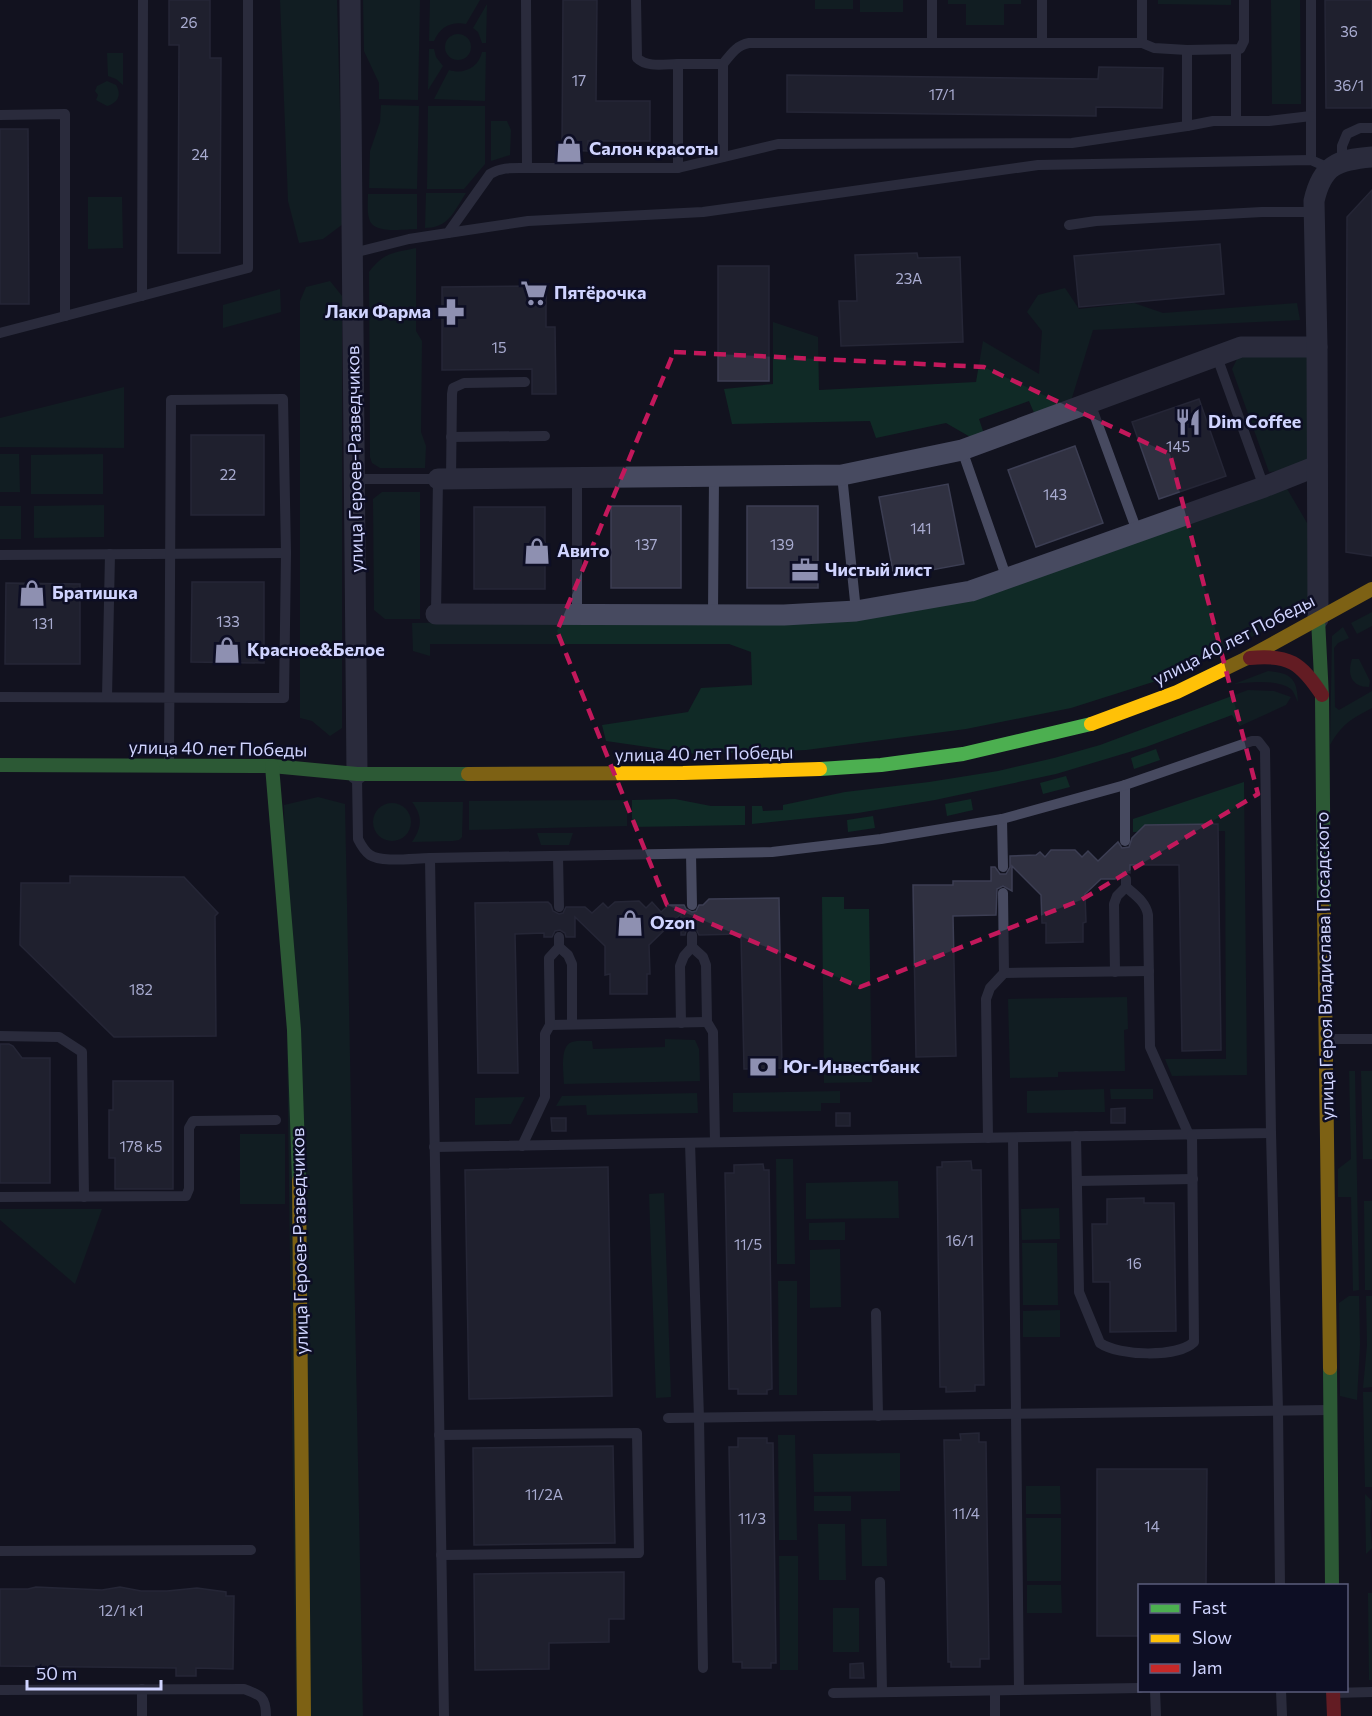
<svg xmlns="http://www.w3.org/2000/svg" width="1372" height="1716" font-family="Commissioner,sans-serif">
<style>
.green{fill:#102a26}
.building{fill:#303141;stroke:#3c3e53;stroke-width:1.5}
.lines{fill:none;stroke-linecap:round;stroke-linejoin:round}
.lane{stroke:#474a60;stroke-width:10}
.street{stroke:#474a60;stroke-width:21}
.fast{stroke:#4caf50;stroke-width:14}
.slow{stroke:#ffc107;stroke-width:14}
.jam{stroke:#c62828;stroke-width:14}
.marked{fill:none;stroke:#c2185b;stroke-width:4.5;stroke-dasharray:12 8;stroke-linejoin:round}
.labels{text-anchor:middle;stroke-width:5;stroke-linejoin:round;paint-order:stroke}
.number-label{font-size:15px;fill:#a8abd0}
.poi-label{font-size:18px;font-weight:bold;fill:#d0d4ff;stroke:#0d0e24;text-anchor:start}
.street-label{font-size:18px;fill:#d0d4ff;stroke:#0d0e24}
</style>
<rect width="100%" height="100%" fill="#12131f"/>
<g class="green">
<path d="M280,0H337L343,224L323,239L299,243L288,201Z"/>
<path d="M363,0H420L418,100L379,99V83L364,51Z"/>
<path d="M430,0H480L466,24C451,21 440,27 434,41H429Z"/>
<rect x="815" y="0" width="38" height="9"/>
<rect x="860" y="0" width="43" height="12"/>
<path d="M948,0H1021V4H1004V25H966V4H948Z"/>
<path d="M1158,0H1231V5L1158,4Z"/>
<path d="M1271,0H1300L1301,104H1272Z"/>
<path d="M487,4L486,43H482L478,32L473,28Z"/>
<circle cx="458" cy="47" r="13"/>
<path d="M429,49H434L436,57L443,66L428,90Z"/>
<path d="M482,52H486L485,101L434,99L449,70C464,75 479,67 482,52Z"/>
<path d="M107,53H123V85L116,79L108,76Z"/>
<path d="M107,81L116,85C122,95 118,103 107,106L96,100L98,95L95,91L97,86Z"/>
<path d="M381,105L419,106L417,189L369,188L370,151L380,122Z"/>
<path d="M428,106H485V164L464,189H427Z"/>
<path d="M491,121H507L511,130L510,155L491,161Z"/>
<path d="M426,193H466C454,211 449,228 425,228Z"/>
<path d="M368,194H417V229C404,229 372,235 369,218C367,211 368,201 368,194Z"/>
<path d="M88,197H122L123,248L88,249Z"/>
<path d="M416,248V331L422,341L421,432L426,446L425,468H380L372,463L370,457L369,272C384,252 393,253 416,248Z"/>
<path d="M330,281L342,296V728L330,736L312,721L300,718V301L306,287Z"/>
<path d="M1065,288L1079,309L1134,303L1163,313L1297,303L1300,320L1093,330L1071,401L1035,415L1029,401L979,419L984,434L972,438L946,423L876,438L870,421L732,424L724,389L773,384V322L818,337L819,390L976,382L983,341L1039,374L1042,331L1027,312L1038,295Z"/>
<path d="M280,289L281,312L223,328V305Z"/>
<path d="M1238,357H1309L1311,459L1278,471L1269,472L1232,369Z"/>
<path d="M124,387V448L0,447V418Z"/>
<path d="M0,454H19L20,492H0Z"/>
<path d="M103,454V494H31V455Z"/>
<path d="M1286,487L1310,528L1311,592L1303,606L1275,625L1226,650L1153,682L1071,708L966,729L806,750L696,754L606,741L602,725L688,712L701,688L752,685L751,652L729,644H430V656L413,651L412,623L864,617Z"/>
<path d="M382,492H420V619H385L374,610L373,499Z"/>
<path d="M104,505V537L34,538V506Z"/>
<rect x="0" y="506" width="21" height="33"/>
<path d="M1372,612V626L1357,634L1351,623Z"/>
<path d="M1343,627L1349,638L1338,643L1334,648L1335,707L1339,710L1372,691V708C1351,719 1342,724 1330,745L1332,636Z"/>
<path d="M1352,659H1359L1370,681L1369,687C1351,687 1347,674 1352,659Z"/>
<path d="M1268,671C1292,673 1297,679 1298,702C1296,698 1294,692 1291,689C1278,679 1249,682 1234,684Z"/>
<path d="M1248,690L1274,691L1291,697L1286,705L1240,726L1232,715L1146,747L1056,774L935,800L858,813L752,824V806H762L763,811L783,810V805L845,792L929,782L998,771L1054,758L1100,745Z"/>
<path d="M1156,749L1160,760L1134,769L1131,758Z"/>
<path d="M1066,776L1070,787L1043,794L1040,783Z"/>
<path d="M1244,782L1247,1075L1172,1076L1165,1059H1226L1225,831L1133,832V819Z"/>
<path d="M318,797L345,804L363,1716H296L284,805Z"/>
<path d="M675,799L711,806H745V825L632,827V800Z"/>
<path d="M971,799L973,810L947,816L945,804Z"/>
<path d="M627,800V826L469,830V801Z"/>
<path d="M412,802H463L462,837L459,840L453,841L412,842C422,828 423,816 412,802Z"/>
<circle cx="392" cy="822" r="19"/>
<path d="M873,816L875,828L848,832L847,820Z"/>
<path d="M537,833H573L569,845H541Z"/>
<path d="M822,897H844V909H869L872,1082L824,1083Z"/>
<path d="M1127,997L1128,1029L1124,1030L1125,1071L1058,1072V1077L1010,1078L1008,999Z"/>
<path d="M665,1039L695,1040L699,1049L700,1081L564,1084C564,1073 559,1046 572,1042C578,1040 586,1041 592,1041L593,1049L665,1047Z"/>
<path d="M1349,1071H1355L1359,1290L1353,1291L1351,1197H1338V1169L1351,1159Z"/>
<path d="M1361,1071H1372V1159H1363Z"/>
<path d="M1104,1089L1105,1112L1027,1113V1091Z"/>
<path d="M1110,1089H1153V1099H1111Z"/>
<path d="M840,1091V1103H821V1111L733,1112V1093Z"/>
<path d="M697,1093L698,1113L587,1115L586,1105L556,1106L562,1096Z"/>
<path d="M525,1097L511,1124L475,1125V1098Z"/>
<rect x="240" y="1134" width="45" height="70"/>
<path d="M776,1159H793L795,1264H777Z"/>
<path d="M898,1181L899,1218L806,1219V1183Z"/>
<path d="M664,1193L671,1397L656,1398L649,1194Z"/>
<path d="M1364,1201H1372V1290H1365Z"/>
<path d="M1059,1208L1060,1239L1022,1240L1021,1209Z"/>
<path d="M0,1209H102L75,1284L0,1220Z"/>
<path d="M845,1222V1240H809V1223Z"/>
<path d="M1022,1243H1057L1058,1305H1023Z"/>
<path d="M840,1249L841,1307L810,1308V1250Z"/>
<path d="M778,1281H797V1395H779Z"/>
<path d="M1349,1296H1359L1360,1345L1357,1400L1340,1396L1339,1303Z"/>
<path d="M1366,1296H1372V1387L1363,1388L1367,1345Z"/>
<path d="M1060,1310V1337H1023V1311Z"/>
<path d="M1363,1392H1372V1487H1365Z"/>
<path d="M778,1435H795L797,1540H779Z"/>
<path d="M900,1453V1491L814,1492L813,1454Z"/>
<path d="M1026,1486H1060L1061,1514H1026Z"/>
<path d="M1365,1494L1372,1501L1370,1524L1372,1548L1366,1554Z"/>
<rect x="814" y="1496" width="37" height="15"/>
<path d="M1026,1518H1061V1581H1027Z"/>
<path d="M861,1519H886L887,1566H862Z"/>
<path d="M818,1524H845L846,1580H819Z"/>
<path d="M779,1556H798V1670H780Z"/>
<path d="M1027,1585H1061L1062,1613H1027Z"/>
<path d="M1368,1593H1372V1680H1369Z"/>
<rect x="833" y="1608" width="26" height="44"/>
</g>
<g class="building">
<path d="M169,0H210V58H221L220,253H178L179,45H169Z"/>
<path d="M563,0H597L596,101H650V141H588V151L562,150Z"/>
<path d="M1325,0H1372V108H1326Z"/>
<path d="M1099,67L1163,68L1162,108L1096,107V116L787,112V75L1098,79Z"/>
<path d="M0,129H28L29,304H0Z"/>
<path d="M1372,190V556L1346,552L1347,217Z"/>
<path d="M1220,244L1224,294L1079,307L1074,256Z"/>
<path d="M917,253L918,258L960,257L963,342L841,346L839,301H857L855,255Z"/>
<rect x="718" y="266" width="51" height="115"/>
<path d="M546,286V327H555L556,394H532V369L442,370V287Z"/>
<path d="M1199,399L1226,476L1159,499L1132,422Z"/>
<rect x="191" y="435" width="73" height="80"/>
<path d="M1075,446L1103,523L1036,547L1008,470Z"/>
<path d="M948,484L964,564L894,577L879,497Z"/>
<rect x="611" y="506" width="70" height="82"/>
<rect x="747" y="506" width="71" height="82"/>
<rect x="474" y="507" width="71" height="82"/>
<path d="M192,582H264V663L191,662Z"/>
<path d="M6,583L80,584V664H5Z"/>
<path d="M1218,824L1221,1050L1182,1051L1179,865H1130V873L1123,872L1119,879H1101L1085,894L1086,922L1083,923V942L1046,943V923H1042L1041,895L1012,866V891L1003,886L997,889L996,915L953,916L956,1056L916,1057L913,885H953V881H991V867H995L1000,874H1006L1010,867V856L1036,855L1040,852L1045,857L1051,850H1075L1082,857L1088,851L1098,861L1118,842L1122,848L1129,847L1132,838L1145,825Z"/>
<path d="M70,876L184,877L218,913L215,916L216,1036L114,1037L20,945L21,883H70Z"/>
<path d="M779,898L782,1068L744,1069L741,934L699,935L696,929L691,928L686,931L685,935H681V914L649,945L650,974H647V994H610V974L605,975V946L575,917V937H566L565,933L560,930L555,931L552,937H544V933L515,934L518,1073H478L475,903L548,902L551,905L553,911L559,914L563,913L566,907H585L592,913L603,903L608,908L615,902L639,901L646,908L652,902L661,912L669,905H684L686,909L692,912L696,911L699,905H703L709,899Z"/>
<path d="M0,1044H9L13,1046L22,1058H50V1183H0Z"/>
<path d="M113,1081H173V1189H115V1158H109V1110H113Z"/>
<path d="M1125,1108V1123H1111V1109Z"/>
<rect x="836" y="1113" width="14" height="13"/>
<path d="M551,1118H566V1131H552Z"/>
<path d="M971,1161L972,1170H981L984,1385H975V1391L946,1392V1387H940L937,1167H942V1162Z"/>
<path d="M763,1164L764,1170H769L772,1389L767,1390V1394H738V1389H729L725,1173H734V1165Z"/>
<path d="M608,1167L612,1396L469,1399L465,1170Z"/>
<path d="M1144,1198V1203H1174L1176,1331L1110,1332V1282H1093L1092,1224H1107V1199Z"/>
<path d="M979,1433V1442H986L989,1659H980V1667H951V1662H948L944,1440H961L960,1434Z"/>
<path d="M738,1438H767V1443H773L776,1663H771V1668H742V1662H733L729,1447H738Z"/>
<path d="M613,1446L615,1543L474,1545L473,1448Z"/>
<path d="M1097,1469H1207L1206,1586H1140V1636H1097Z"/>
<path d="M624,1572V1619H609V1642L549,1643V1669L475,1670L474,1574Z"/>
<path d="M36,1587L102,1590L120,1587L141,1591H167L197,1588L226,1592V1596H234L233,1669L196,1668V1676H176V1668L0,1666V1589H28Z"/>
<path d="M863,1663L864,1678H850V1664Z"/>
</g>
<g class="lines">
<g class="lane">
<path d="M526,0L527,168H678V64C665,64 647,68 637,58L636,0"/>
<path d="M1042,0V43"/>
<path d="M1142,0V43"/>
<path d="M1311,0V160"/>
<path d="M932,43V0"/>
<path d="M1187,50L1240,49L1244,41V0"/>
<path d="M1236,50V121"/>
<path d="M678,64H723C731,54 737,45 749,43H1142L1154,48L1187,50V126L1072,143L778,144L678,168"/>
<path d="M723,64V157"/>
<path d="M0,115L65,114V316L0,333"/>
<path d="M1187,126L1213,121H1269L1311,116"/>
<path d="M1342,161V146L1347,134L1360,128H1372"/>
<path d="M1069,225L1096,221L1262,212H1313"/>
<path d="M448,233L528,221L703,212L1038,165L1311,160L1329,168"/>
<path d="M353,253L409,239L448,233L490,174C501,167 513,168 527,168"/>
<path d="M142,296L143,0"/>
<path d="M65,316L248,268V0"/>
<path d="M1217,357L1264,487"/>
<path d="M1090,403L1137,531"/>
<path d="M451,437L545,436"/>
<path d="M962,450L1007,579"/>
<path d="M842,475L856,611"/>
<path d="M356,479H438L436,614"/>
<path d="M451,479L452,394L453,388L464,383L525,382"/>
<path d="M0,555L286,553"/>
<path d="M577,614V478"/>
<path d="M713,614L714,477"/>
<path d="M0,697C95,697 189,698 284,698L286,553L283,399L171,400L169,763"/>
<path d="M107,697L110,554"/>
<path d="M357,776L358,839C361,845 364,851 370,855C382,863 414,858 430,858L444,1716"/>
<path d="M1125,785V841"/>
<path d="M1002,819L1003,867"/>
<path d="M691,854L692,905"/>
<path d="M558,856L559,907"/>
<path d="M430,858L772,852L881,839L1002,819L1125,785L1252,741H1258L1265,750L1271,1133L434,1147"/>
<path d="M1126,879V887C1135,895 1146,902 1148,915L1150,1047L1189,1135"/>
<path d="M692,935V947L703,957L706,965L707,1022L713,1032L715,1142"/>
<path d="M559,937V947L568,955L572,964V1024"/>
<path d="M1115,972L1114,904L1117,896L1126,887"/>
<path d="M1004,973L1149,971"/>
<path d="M681,1023L680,966L684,956L692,947"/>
<path d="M550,1025L707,1022"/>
<path d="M0,1036L59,1037L82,1052L84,1197"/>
<path d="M1325,1039H1372"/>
<path d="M1271,1133L1278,1411L1280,1586"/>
<path d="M1076,1136L1079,1292L1100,1343C1119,1356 1177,1358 1194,1342L1192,1135"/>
<path d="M988,1138L986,999L990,988L1004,973L1003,893"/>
<path d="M1013,1138L1019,1690"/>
<path d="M690,1143L699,1418L703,1668"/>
<path d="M522,1146L545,1097V1034L550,1025L549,964V958L559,947"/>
<path d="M1077,1181L1193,1179"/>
<path d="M0,1197L186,1196L189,1189V1128L193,1121L276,1120"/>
<path d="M876,1313L878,1416"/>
<path d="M668,1418L1329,1410"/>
<path d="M439,1435L637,1433L639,1553L441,1555"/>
<path d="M0,1551L251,1550"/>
<path d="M880,1582L882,1692"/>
<path d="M142,1689V1716"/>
<path d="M0,1690L244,1689C261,1695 266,1697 266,1716"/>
<path d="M1155,1690L1156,1716"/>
<path d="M1281,1690L1282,1716"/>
<path d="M995,1691V1716"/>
<path d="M833,1693L1140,1688"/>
<path d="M1333,1693L1372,1692"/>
</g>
<g class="street">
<path d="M350,0L357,774"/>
<path d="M438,479L842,475L962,450L1241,347H1317"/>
<path d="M436,614L784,615L856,611L971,591L1264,487L1317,466"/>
<path d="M1318,619L1317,347L1314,201C1322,165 1337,160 1372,157"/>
</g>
<g class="fast">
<path d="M1318,619L1322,697L1324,910"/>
<path d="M0,765L272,766L357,774H468"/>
<path d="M272,766L294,1030L299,1181"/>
<path d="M820,769L881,765L963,754L1091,724"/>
<path d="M1330,1368L1332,1586"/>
</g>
<g class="slow">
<path d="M1091,724L1177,692L1245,659L1372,589"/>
<path d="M468,774L683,773L820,769"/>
<path d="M1324,910L1330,1368"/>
<path d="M299,1181L304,1716"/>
</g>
<g class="jam">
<path d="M1250,658C1289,654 1301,663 1322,695"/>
<path d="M1333,1690L1334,1716"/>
</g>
</g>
<path d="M0 0H1372V1716H0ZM674,352L984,367L1170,454L1258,794L1081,900L860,987L667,905L557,631Z" fill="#12131f" fill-opacity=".55" fill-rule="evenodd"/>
<path class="marked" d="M674,352L984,367L1170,454L1258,794L1081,900L860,987L667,905L557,631Z"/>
<defs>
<symbol id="shop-bare" viewBox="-9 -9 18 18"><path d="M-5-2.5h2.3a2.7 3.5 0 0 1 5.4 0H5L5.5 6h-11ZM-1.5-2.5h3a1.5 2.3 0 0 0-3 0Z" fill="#8e90b1" stroke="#0d0e24" stroke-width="2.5" paint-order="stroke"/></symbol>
<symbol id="supermarket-bare" viewBox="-9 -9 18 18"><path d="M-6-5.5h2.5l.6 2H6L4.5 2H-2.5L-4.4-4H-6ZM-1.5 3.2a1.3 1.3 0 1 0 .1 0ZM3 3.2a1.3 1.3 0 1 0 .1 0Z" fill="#8e90b1" stroke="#0d0e24" stroke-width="2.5" paint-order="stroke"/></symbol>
<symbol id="pharmacy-bare" viewBox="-9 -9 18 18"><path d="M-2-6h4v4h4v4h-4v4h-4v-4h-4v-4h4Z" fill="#8e90b1" stroke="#0d0e24" stroke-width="2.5" paint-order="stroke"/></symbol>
<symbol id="restaurant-bare" viewBox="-9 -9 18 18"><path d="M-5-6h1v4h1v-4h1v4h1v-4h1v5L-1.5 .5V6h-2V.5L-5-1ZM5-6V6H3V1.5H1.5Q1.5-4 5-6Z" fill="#8e90b1" stroke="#0d0e24" stroke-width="2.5" paint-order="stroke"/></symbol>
<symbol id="office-bare" viewBox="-9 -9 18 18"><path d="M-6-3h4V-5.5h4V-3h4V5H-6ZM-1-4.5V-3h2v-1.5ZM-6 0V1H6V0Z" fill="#8e90b1" stroke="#0d0e24" stroke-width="2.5" paint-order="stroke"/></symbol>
<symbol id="bank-bare" viewBox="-9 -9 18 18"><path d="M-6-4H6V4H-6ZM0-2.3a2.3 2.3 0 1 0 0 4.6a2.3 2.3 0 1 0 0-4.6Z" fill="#8e90b1" stroke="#0d0e24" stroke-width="2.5" paint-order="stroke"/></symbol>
</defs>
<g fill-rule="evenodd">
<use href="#shop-bare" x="550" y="130" width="38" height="38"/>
<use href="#supermarket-bare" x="515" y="274" width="38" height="38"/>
<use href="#pharmacy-bare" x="432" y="293" width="38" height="38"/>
<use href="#restaurant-bare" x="1169" y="403" width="38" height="38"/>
<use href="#shop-bare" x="518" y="532" width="38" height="38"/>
<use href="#office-bare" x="786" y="551" width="38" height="38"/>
<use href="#shop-bare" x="13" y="574" width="38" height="38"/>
<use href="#shop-bare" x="208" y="631" width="38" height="38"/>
<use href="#shop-bare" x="611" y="904" width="38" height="38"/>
<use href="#bank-bare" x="744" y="1048" width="38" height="38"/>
</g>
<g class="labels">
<g class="number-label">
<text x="189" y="28">26</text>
<text x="1349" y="37">36</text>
<text x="579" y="86">17</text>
<text x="1349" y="91">36/1</text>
<text x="942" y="100">17/1</text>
<text x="200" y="160">24</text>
<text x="909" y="284">23А</text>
<text x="499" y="353">15</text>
<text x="1178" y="452">145</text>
<text x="228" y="480">22</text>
<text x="1055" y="500">143</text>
<text x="921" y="534">141</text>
<text x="646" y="550">137</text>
<text x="782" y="550">139</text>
<text x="228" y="627">133</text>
<text x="43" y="629">131</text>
<text x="141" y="995">182</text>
<text x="141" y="1152">178 к5</text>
<text x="960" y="1246">16/1</text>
<text x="748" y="1250">11/5</text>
<text x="1134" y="1269">16</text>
<text x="544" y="1500">11/2А</text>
<text x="966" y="1519">11/4</text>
<text x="752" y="1524">11/3</text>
<text x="1152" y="1532">14</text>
<text x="121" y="1616">12/1 к1</text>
</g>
<g class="poi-label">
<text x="589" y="155">Салон красоты</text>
<text x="554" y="299">Пятёрочка</text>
<text x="431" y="318" text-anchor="end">Лаки Фарма</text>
<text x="1208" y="428">Dim Coffee</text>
<text x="557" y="557">Авито</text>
<text x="825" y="576">Чистый лист</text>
<text x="52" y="599">Братишка</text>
<text x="247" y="656">Красное&amp;Белое</text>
<text x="650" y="929">Ozon</text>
<text x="783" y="1073">Юг-Инвестбанк</text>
</g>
<g class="street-label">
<text transform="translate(355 459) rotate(-91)" y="6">улица Героев-Разведчиков</text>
<text transform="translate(1234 640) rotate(-27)" y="6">улица 40 лет Победы</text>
<text transform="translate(218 749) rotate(1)" y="6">улица 40 лет Победы</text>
<text transform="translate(704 754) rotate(-1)" y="6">улица 40 лет Победы</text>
<text transform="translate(1325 966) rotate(-91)" y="6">улица Героя Владислава Посадского</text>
<text transform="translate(300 1241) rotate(-91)" y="6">улица Героев-Разведчиков</text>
</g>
</g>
<rect x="1138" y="1584" width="210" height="108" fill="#0d0e24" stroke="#5b5d7c" stroke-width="1.5"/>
<rect x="1150" y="1604" width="30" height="9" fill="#4caf50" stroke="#5b5d7c" stroke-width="1.5"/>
<text x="1192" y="1614" font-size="18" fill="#d0d4ff">Fast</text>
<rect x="1150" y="1634" width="30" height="9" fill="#ffc107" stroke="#5b5d7c" stroke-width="1.5"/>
<text x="1192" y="1644" font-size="18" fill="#d0d4ff">Slow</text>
<rect x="1150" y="1664" width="30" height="9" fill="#c62828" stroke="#5b5d7c" stroke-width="1.5"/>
<text x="1192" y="1674" font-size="18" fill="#d0d4ff">Jam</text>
<path d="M27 1680v9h134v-9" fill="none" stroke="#d0d4ff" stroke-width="3"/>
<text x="36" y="1680" font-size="18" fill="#d0d4ff" stroke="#0d0e24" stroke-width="4.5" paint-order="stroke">50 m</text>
</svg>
